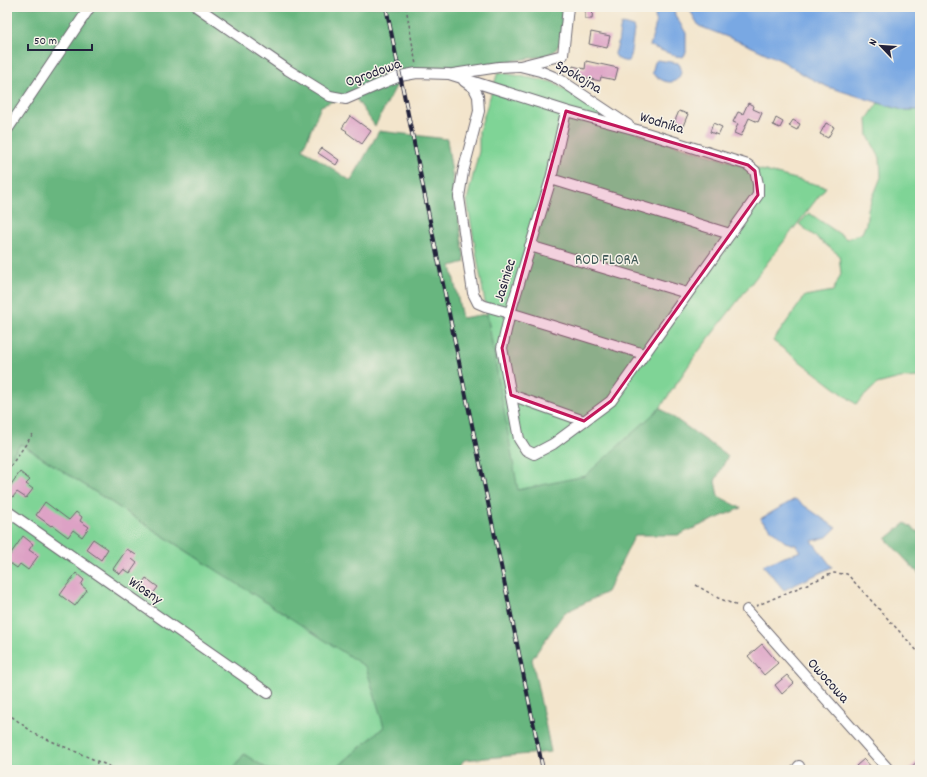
<svg xmlns="http://www.w3.org/2000/svg" width="927" height="777" font-family="Dekko,sans-serif">
<style>
.green{fill:#7fd496;stroke:#507b68}
.forest{fill:#67b67f;stroke:#446c5d}
.water{fill:#79a8e3;stroke:#4e658f}
.building{fill:#dda1c5}
.lines{fill:none;stroke-linecap:round;stroke-linejoin:round}
.minor-casing{stroke:#6b666e;stroke-width:12}
.path{stroke:#6b666e;stroke-width:1.5;stroke-dasharray:3 3;stroke-linecap:butt}
.minor{stroke:#fff;stroke-width:10}
.rail-casing{stroke:#22223b;stroke-width:4}
.rail{stroke:#f7f3e8;stroke-width:2.5;stroke-dasharray:8;stroke-linecap:butt}
.marked{fill:#c2185b;fill-opacity:0.2;stroke:#c2185b;stroke-width:3;stroke-linejoin:round}
.labels{text-anchor:middle;stroke-width:3;stroke-linejoin:round;paint-order:stroke}
.street-label{font-size:15px;fill:#22223b;stroke:#f7f3e8}
.park-label{font-size:15px;fill:#3e5756;stroke:#f7f3e8}
</style>
<rect width="100%" height="100%" fill="#f7f3e8"/>
<filter id="ink" filterUnits="userSpaceOnUse"><feTurbulence type="fractalNoise" baseFrequency=".025" numOctaves="2"/><feDisplacementMap in="SourceGraphic" scale="8" xChannelSelector="R" yChannelSelector="G"/><feConvolveMatrix kernelMatrix="1 2 1 2 8 2 1 2 1" color-interpolation-filters="sRGB"/></filter>
<filter id="wash" filterUnits="userSpaceOnUse"><feTurbulence type="fractalNoise" baseFrequency=".012" numOctaves="4" result="noise"/><feDisplacementMap in="SourceGraphic" scale="16" xChannelSelector="R" yChannelSelector="G"/><feGaussianBlur stdDeviation="0.9" result="paint"/><feColorMatrix in="noise" values="0 0 0 0 0 0 0 0 0 0 0 0 0 0 0 0 0 1.4 0 .05"/><feComposite in="paint" operator="in"/></filter>
<g filter="url(#wash)">
<rect width="100%" height="100%" fill="#f3e5cc"/>
<g class="green">
<path d="M498,72L552,82L639,134L746,166L826,187L695,356L660,408L586,479L516,490L487,314L467,200L479,151V131Z"/>
<path d="M878,103L902,110H920V377L900,378L877,384L856,404L773,341L805,296L833,291L841,274L839,255L799,224L809,213L847,239L862,233L866,224L868,209L881,177L880,158L868,136L867,119Z"/>
<path d="M21,444L211,567L333,527L384,727L334,770H269L244,755L232,770H7V462Z"/>
</g>
<g class="forest">
<path d="M7,7H565L561,41L555,51L544,56L461,69L404,71L375,126L352,93L321,106L303,149L351,181L379,131L447,139L465,262L451,266L462,318L487,314L518,490L585,476L660,408L728,456L715,481L718,496L741,508L678,535H635L607,592L564,613L532,659L551,752L464,760L457,770H334L384,727L366,667L21,444L7,462Z"/>
<path d="M905,523L920,533V575L886,539Z"/>
<path d="M244,754L269,770H232Z"/>
</g>
<g class="water">
<path d="M654,7H674L675,15L686,33V53L683,57L676,56L650,46L656,23Z"/>
<path d="M688,7H920V110H902L828,87L806,76L782,61L748,45L699,26Z"/>
<path d="M623,24L633,27L634,30L630,58L629,61C624,62 617,60 615,54C615,52 616,50 617,48C619,40 619,32 621,25Z"/>
<path d="M657,60L678,63C685,70 679,83 669,82C664,82 656,77 652,73L655,62Z"/>
<path d="M795,499L836,528L827,537L812,541L832,567L784,590L763,565L801,551L796,545L785,542L760,519Z"/>
</g>
<g id="blocks">
<g class="building">
<path d="M585,7H593L592,19H585Z"/>
<path d="M591,32L610,36L607,48L589,44Z"/>
<path d="M586,61L618,68L615,80L601,77L600,81L572,75L573,66L585,69Z"/>
<path d="M748,103L754,106L753,109L762,113L758,122L749,118L741,136L734,133L738,124L733,122L738,112L743,114Z"/>
<path d="M679,111L688,114L683,126L674,123Z"/>
<path d="M350,116L371,131L362,144L346,132L347,131L342,128Z"/>
<path d="M776,118L783,122L780,128L773,125Z"/>
<path d="M793,120L800,124L797,130L789,126Z"/>
<path d="M713,123L722,127L718,135L710,132Z"/>
<path d="M826,123L834,127L828,138L820,134Z"/>
<path d="M322,148L339,160L336,165L318,153Z"/>
<path d="M20,472L30,480L26,484L33,489L26,498L17,492L13,497L7,493V490Z"/>
<path d="M45,502L69,520L76,512L82,517L80,521L89,527L82,537L73,530L68,537L52,525L51,526L36,515Z"/>
<path d="M23,536L33,544L29,550L38,556L28,570L20,564L17,568L7,561V559Z"/>
<path d="M93,539L108,549L101,560L86,549Z"/>
<path d="M127,549L136,555L132,559L137,563L130,573L124,569L120,574L113,569Z"/>
<path d="M76,573L84,580L81,585L87,590L75,606L60,595Z"/>
<path d="M146,578L158,587L152,595L140,586Z"/>
<path d="M762,644L778,663L764,675L748,656Z"/>
<path d="M787,675L794,683L782,694L775,685Z"/>
<path d="M864,759L874,770H860L856,766Z"/>
<path d="M920,759V770H908Z"/>
</g>
</g>
</g>
<g filter="url(#ink)">
<use href="#blocks" fill-opacity="0" stroke="#6b666e" stroke-width="1"/>
<g class="lines">
<defs>
<g id="minor">
<path d="M197,7L288,70L330,96L346,99L385,82L400,76L417,73L449,74L566,111L637,130L748,165L755,171L758,184V195L611,401L553,444L534,454L526,450L519,439L502,348L510,313L551,179L566,111"/>
<path d="M568,7L563,55L520,66L540,71L559,79L628,125"/>
<path d="M453,74L499,67L520,66"/>
<path d="M464,81L474,88L478,96L479,111L463,172L459,197L473,293L478,303L485,306L510,313L644,354"/>
<path d="M7,130L90,7"/>
<path d="M551,179L730,234"/>
<path d="M530,246L687,293"/>
<path d="M511,395L584,421"/>
<path d="M7,511L268,693"/>
<path d="M747,610L889,770"/>
<path d="M796,770L799,766"/>
</g>
</defs>
<use href="#minor" class="minor-casing"/>
<g class="path">
<path d="M406,7L416,65"/>
<path d="M7,471L33,434"/>
<path d="M696,585L718,598L738,606"/>
<path d="M756,606L833,573L847,574L920,654"/>
<path d="M7,713L35,734L118,770"/>
<path d="M96,770L97,761"/>
</g>
<use href="#minor" class="minor"/>
<defs>
<path id="rail" d="M386,7L543,770"/>
</defs>
<use href="#rail" class="rail-casing"/>
<use href="#rail" class="rail"/>
</g>
</g>
<path class="marked" d="M566,111L748,165L755,171L758,195L611,401L584,421L511,395L502,348Z"/>
<g class="labels">
<g class="street-label">
<text transform="translate(373 72) rotate(-20)" y="5">Ogrodowa</text>
<text transform="translate(579 76) rotate(31)" y="5">Spokojna</text>
<text transform="translate(662 122) rotate(17)" y="5">Wodnika</text>
<text transform="translate(504 280) rotate(-73)" y="5">Jasiniec</text>
<text transform="translate(146 590) rotate(35)" y="5">Wiosny</text>
<text transform="translate(829 680) rotate(48)" y="5">Owocowa</text>
</g>
<g class="park-label">
<text x="607" y="264">ROD FLORA</text>
</g>
</g>
<rect width="927" height="777" fill="none" stroke="#f7f3e8" stroke-width="24"/>
<g transform="translate(881 46) rotate(295)" stroke="#f7f3e8" stroke-width="3" paint-order="stroke">
<path d="M0-3L7 15L0 10L-7 15Z" fill="#22223b"/>
<text y="-6" font-size="11" font-weight="bold" text-anchor="middle" fill="#22223b">N</text>
</g>
<path d="M28 44v6h64v-6" fill="none" stroke="#22223b" stroke-width="2"/>
<text x="34" y="44" font-size="12" fill="#22223b" stroke="#f7f3e8" stroke-width="3" paint-order="stroke">50 m</text>
</svg>
